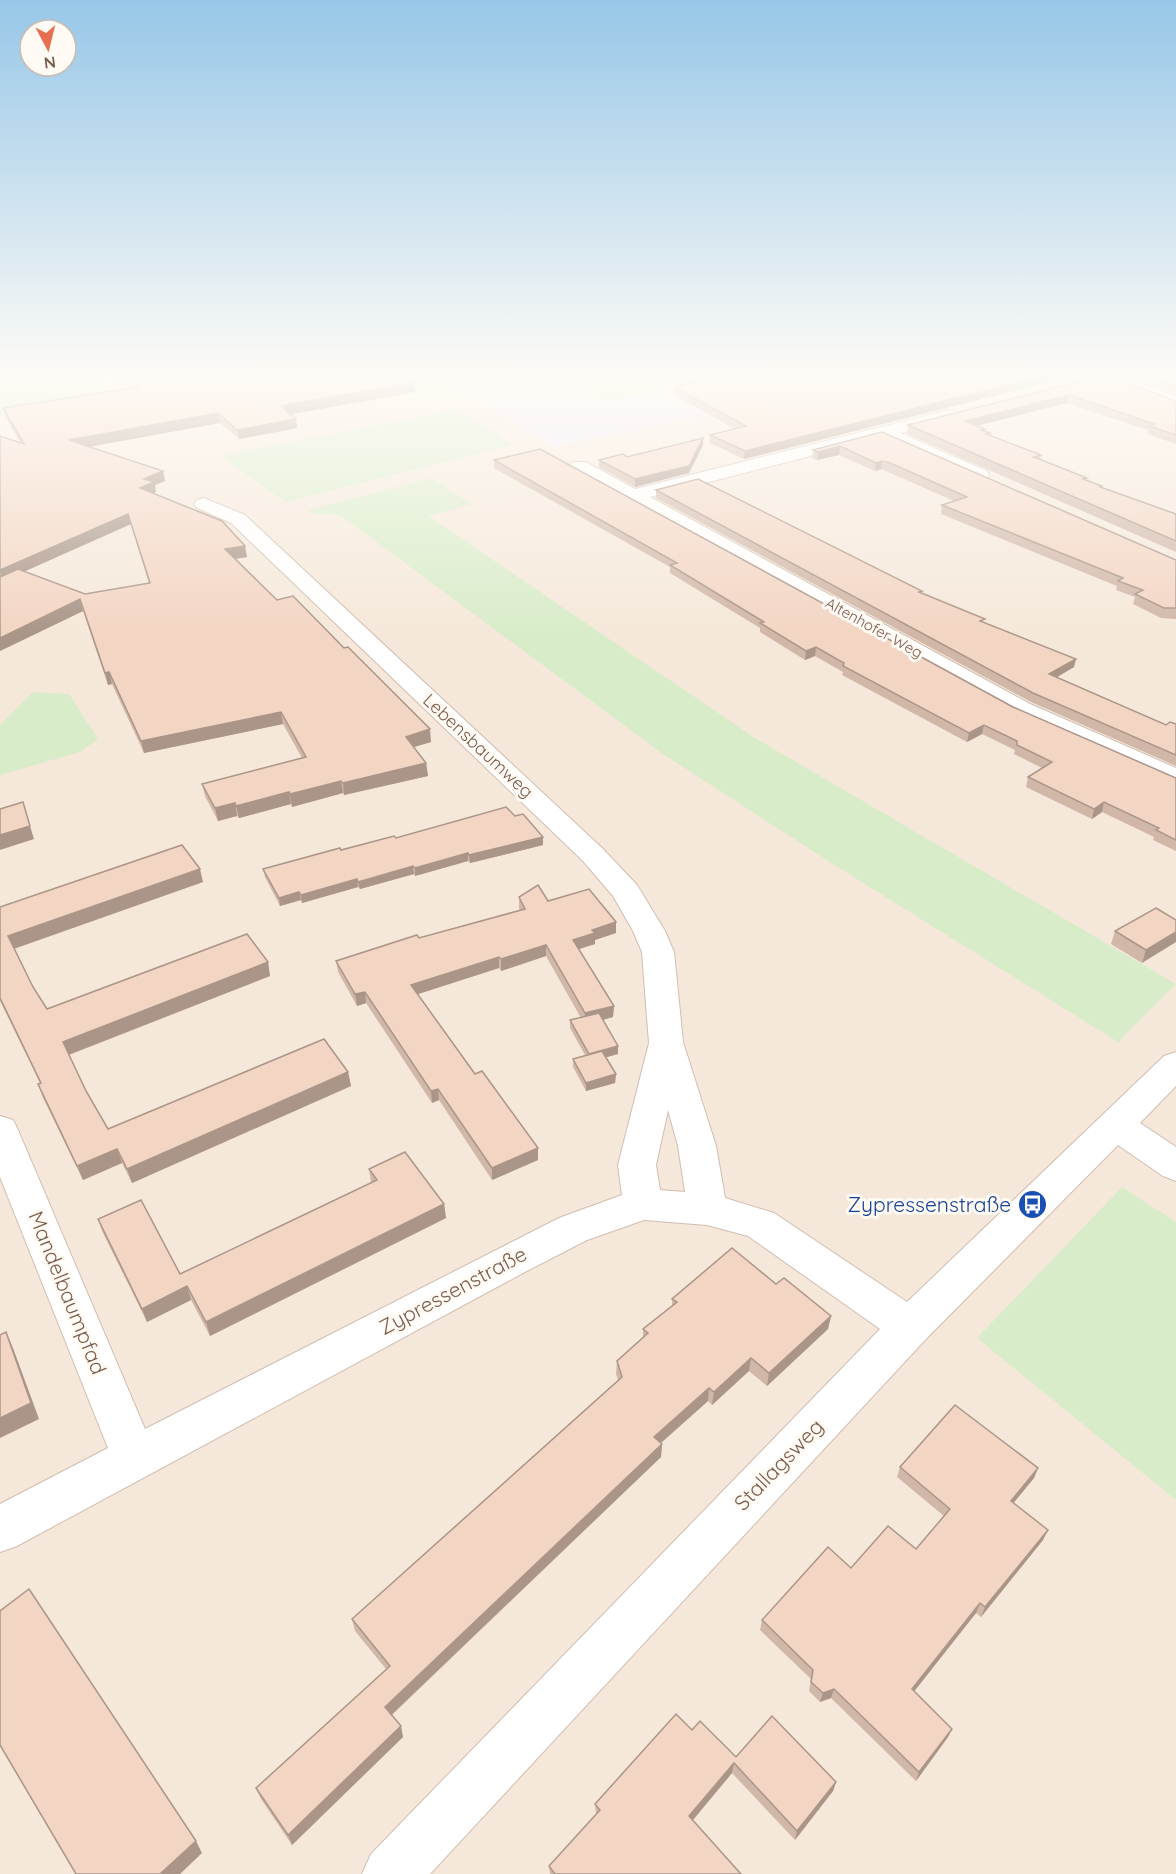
<svg xmlns="http://www.w3.org/2000/svg" width="1176" height="1874" font-family="Quicksand,sans-serif">
<style>
.residential{fill:#f5e8da}
.education{fill:#f3e8fa}
.green{fill:#d8ecc9}
.lines{fill:none;stroke-linecap:round;stroke-linejoin:round}
.minor-casing{stroke:#d1beb0;stroke-width:2}
.tertiary-casing{stroke:#d1beb0;stroke-width:3}
.minor{fill:#fff;fill-rule:evenodd}
.tertiary{fill:#fff;fill-rule:evenodd}
.wall{fill:#d1b7a8;fill-rule:evenodd}
.shaded-wall{fill:#aa9588}
.building{fill:#f3d5c3;stroke:#aa9588;stroke-width:1.5}
.labels{text-anchor:middle;stroke-width:6;stroke-linejoin:round;paint-order:stroke}
.far-street-label{font-size:15px;fill:#7a5c4d;stroke:#fffaf3}
.street-label{font-size:18px;fill:#7a5c4d;stroke:#fffaf3}
.near-transit-label{font-size:21px;fill:#164399;stroke:#fffaf3;text-anchor:end}
.near-street-label{font-size:21px;fill:#7a5c4d;stroke:#fffaf3}
</style>
<rect width="100%" height="100%" fill="#fdf6ec"/>
<rect class="residential" x="0" y="373" width="1176" height="1501"/>
<path class="education" d="M433,373H914L553,447Z"/>
<g class="green">
<path d="M0,373H88L108,397L18,411L0,417Z"/>
<path d="M556,373H749L605,401Z"/>
<path d="M458,409L513,445L285,502L220,456Z"/>
<path d="M432,478L472,504L428,516L755,738L1176,984L1118,1042L825,859L663,754L343,517L334,514H312L309,510Z"/>
<path d="M33,692L69,694L98,739L80,752L0,775V725Z"/>
<path d="M1122,1187L1176,1222V1500L977,1338Z"/>
</g>
<g class="lines">
<defs>
<g id="minor">
<path d="M95,373H111L117,381L109,386L103,384Z"/>
<path d="M949,410L955,411L958,415L955,419L900,433L987,471L989,475L987,479H973L881,438L650,497L1030,704L1176,768V786L1012,714L572,470L570,466L572,462H586L635,489Z"/>
<path d="M204,498L245,515L603,849L637,885L665,931L674,952L683,1042L716,1146L725,1198L774,1213L907,1302L1164,1056L1176,1052V1086L1140,1123L1176,1147V1181L1163,1176L1118,1145L925,1340L430,1874H362L371,1854L880,1329L748,1236L707,1225L644,1220L587,1240L525,1272L17,1546L0,1552V1504L108,1448L0,1177V1116L13,1120L18,1130L145,1429L559,1218L622,1195L618,1165L649,1043L642,952L633,931L613,896L583,861L231,523L197,508L194,504L197,500ZM668,1110L678,1146L685,1192L660,1190L656,1165Z"/>
</g>
<path id="tertiary" d="M1093,373H1116L1176,397V408L1095,377Z"/>
</defs>
<use href="#minor" class="minor-casing"/>
<use href="#tertiary" class="tertiary-casing"/>
<use href="#minor" class="minor"/>
<use href="#tertiary" class="tertiary"/>
</g>
<g class="wall">
<path d="M122,373H399L414,383L415,392L290,414L296,419L297,428L239,439L220,423L89,447L163,471L165,481L155,485L156,492L153,493L247,557L235,559L277,600L431,742L414,747L426,763L428,776L344,795L343,793L292,807L291,804L239,818L237,816L218,821L205,796L202,784L302,758L283,724L144,753L112,684L108,685L83,611L0,651V436L20,442L6,418L3,408L134,388ZM131,524L149,583L85,594L24,571Z"/>
<path d="M747,373H1084L744,459L710,443V435L735,429L674,395V387Z"/>
<path d="M1122,373H1176V395Z"/>
<path d="M1106,375L1176,401V444L1147,434L1148,430L1067,403L977,426L989,435L1041,455L1040,460L1102,487L1176,514V552L907,434L908,425Z"/>
<path d="M882,432L1176,560V619L1161,618L1133,604L1135,597L1116,590L1117,586L941,514L942,505L954,501L888,472L881,469L875,471L839,455L817,460L812,458L813,450Z"/>
<path d="M703,438V445L689,473L635,487L599,467V460L627,457Z"/>
<path d="M494,460L1013,707L1176,778V851L1153,840L1154,837L1102,812L1092,819L1026,787L1028,777L1042,768L1014,754L1015,750L982,734L967,742L842,675L843,672L815,656L805,660L760,632V628L670,573V567L494,468Z"/>
<path d="M656,490L921,593L1074,667L1057,677L1166,725L1176,724V766L1031,702L656,498Z"/>
<path d="M515,816L543,837V845L470,863L468,861L415,876L414,874L360,889L358,887L302,903L301,900L280,906L265,877L263,869L341,850L396,838Z"/>
<path d="M203,882L14,949L33,987L47,1009L268,962L270,976L69,1055L86,1091L108,1129L348,1072L351,1086L132,1183L122,1163L83,1180L43,1098L38,1084L40,1083L0,1001V907Z"/>
<path d="M519,897L548,901L616,933L595,940V944L578,949L614,1006L613,1017L602,1020L618,1054L606,1057L616,1074L615,1083L586,1091L573,1067V1059L585,1055L570,1028V1020L581,1018L546,956L501,971L499,968L418,994L475,1074L538,1148V1160L492,1180L439,1100L432,1103L366,1003L357,1006L338,972L336,961L520,910L519,908Z"/>
<path d="M1176,920L1142,963L1111,944L1115,931Z"/>
<path d="M369,1169L444,1204L446,1218L210,1336L191,1300L147,1322L103,1233L98,1219L180,1274L371,1183Z"/>
<path d="M776,1284L831,1316L828,1329L767,1386L749,1371L712,1405L708,1401L661,1443L662,1444L661,1457L392,1715L403,1737L292,1845L261,1799L256,1788L386,1669L355,1631L352,1619L618,1380L616,1374L617,1361L643,1338V1329L672,1306V1299Z"/>
<path d="M900,1467L1038,1468L1034,1478L1013,1503L1043,1540L981,1617L976,1613L914,1691L952,1729L948,1737L916,1781L831,1698L820,1702L809,1691L811,1679L760,1630L762,1620L851,1568L916,1549L944,1516L897,1477Z"/>
<path d="M692,1730L736,1757L836,1782L833,1791L795,1840L732,1773L692,1820L741,1874H550L549,1866L596,1814L595,1804Z"/>
</g>
<g class="shaded-wall">
<path d="M1056,373H1084L744,459L745,451Z"/>
<path d="M414,383L415,392L282,416L281,406Z"/>
<path d="M1069,395L1067,403L964,429L965,421Z"/>
<path d="M218,413L220,423L71,450L69,440Z"/>
<path d="M296,419L297,428L239,439L237,430Z"/>
<path d="M703,438V445L689,473L635,487V479Z"/>
<path d="M840,446L839,455L817,460L818,452Z"/>
<path d="M882,461L881,469L875,471L876,463Z"/>
<path d="M163,471L165,481L155,485L156,492L142,498L140,488L144,479Z"/>
<path d="M128,514L131,524L1,582L0,570Z"/>
<path d="M245,546L247,557L227,560L225,549Z"/>
<path d="M80,599L83,611L0,651V638Z"/>
<path d="M816,647L815,656L805,660L806,651Z"/>
<path d="M1076,659L1074,667L1047,683L1049,674Z"/>
<path d="M109,672L112,684L108,685L105,673Z"/>
<path d="M281,712L283,724L144,753L141,741Z"/>
<path d="M984,725L982,734L967,742L969,733Z"/>
<path d="M430,729L431,742L407,749L406,737Z"/>
<path d="M426,763L428,776L344,795L343,783Z"/>
<path d="M341,781L343,793L292,807L290,794Z"/>
<path d="M289,792L291,804L239,818L236,806Z"/>
<path d="M1104,802L1102,812L1092,819L1094,809Z"/>
<path d="M235,803L237,816L218,821L215,808Z"/>
<path d="M30,826L34,839L0,850V835Z"/>
<path d="M543,837V845L470,863L469,855Z"/>
<path d="M468,853V861L415,876V868Z"/>
<path d="M413,866L414,874L360,889L358,882Z"/>
<path d="M200,869L203,882L13,949L8,936Z"/>
<path d="M357,879L358,887L302,903L301,895Z"/>
<path d="M299,892L301,900L280,906L279,898Z"/>
<path d="M616,922V933L595,940V944L573,951V940L592,930Z"/>
<path d="M1176,932V942L1142,963L1146,950Z"/>
<path d="M546,945V956L501,971V959Z"/>
<path d="M499,957V968L412,996L411,985Z"/>
<path d="M268,962L270,976L68,1055L63,1042Z"/>
<path d="M365,992L366,1003L357,1006L355,994Z"/>
<path d="M614,1006L613,1017L585,1025V1013Z"/>
<path d="M618,1046V1054L589,1062V1054Z"/>
<path d="M348,1072L351,1086L132,1183L127,1169Z"/>
<path d="M616,1074L615,1083L586,1091V1083Z"/>
<path d="M438,1089L439,1100L432,1103L431,1091Z"/>
<path d="M538,1148V1160L492,1180V1168Z"/>
<path d="M117,1149L122,1163L83,1180L77,1166Z"/>
<path d="M444,1204L446,1218L210,1336L206,1322Z"/>
<path d="M187,1286L191,1300L147,1322L142,1309Z"/>
<path d="M831,1316L828,1329L767,1386L769,1373Z"/>
<path d="M6,1332L13,1348L39,1419L0,1438V1418Z"/>
<path d="M751,1358L749,1371L712,1405L714,1392Z"/>
<path d="M709,1388L708,1401L654,1449V1437Z"/>
<path d="M662,1444L661,1457L388,1718L385,1707Z"/>
<path d="M1038,1468L1034,1478L1007,1511L1011,1501Z"/>
<path d="M1048,1530L1043,1540L981,1617L985,1607Z"/>
<path d="M980,1603L976,1613L909,1698L912,1689Z"/>
<path d="M834,1689L831,1698L820,1702L823,1693Z"/>
<path d="M401,1726L403,1737L292,1845L288,1835Z"/>
<path d="M952,1729L948,1737L916,1781L919,1772Z"/>
<path d="M734,1763L732,1773L688,1826L689,1816Z"/>
<path d="M836,1782L833,1791L795,1840L797,1831Z"/>
<path d="M196,1841L202,1853L180,1874H160Z"/>
</g>
<g class="building">
<path d="M128,373H399L414,383L281,406L296,419L237,430L218,413L69,440L163,471L144,479L154,482L140,488L222,521L245,546L225,549L277,600L293,596L344,648L348,647L430,729L406,737L426,763L343,783L341,781L290,794L289,792L236,806L235,803L215,808L202,784L306,757L281,712L141,741L109,672L105,673L80,599L0,638V577L18,569L85,594L150,583L128,514L0,570V436L24,444L3,408L139,387Z"/>
<path d="M747,373H1056L745,451L710,435L746,426L674,387Z"/>
<path d="M1143,373H1176V386Z"/>
<path d="M1106,375L1176,401V435L1149,426L1154,424L1069,395L965,421L985,429L981,430L990,433L986,434L1041,455L1034,457L1087,478L1083,479L1102,486L1100,487L1176,514V541L908,425Z"/>
<path d="M882,432L1176,560V608H1164L1135,594L1143,590L1118,581L1123,578L942,505L967,497L890,463L882,461L876,463L840,446L818,452L813,450Z"/>
<path d="M703,438L689,466L635,479L599,460L623,454L627,457Z"/>
<path d="M540,449L1013,707L1176,778V840L1156,830L1159,828L1104,802L1094,809L1028,777L1052,762L1017,745V741L984,725L969,733L843,666L844,663L816,647L806,651L760,623L764,622L670,565L677,563L494,460Z"/>
<path d="M698,479L922,591L919,592L985,619L980,621L1076,659L1049,674L1166,725L1170,722L1176,724V755L1033,693L656,490Z"/>
<path d="M23,802L30,826L0,835V809Z"/>
<path d="M506,807L515,816L523,814L543,837L469,855L468,853L415,868L413,866L358,882L357,879L301,895L299,892L279,898L263,869L340,848L341,850L394,836L396,838Z"/>
<path d="M182,845L200,869L8,936L33,987L47,1009L247,934L268,962L63,1042L86,1091L108,1129L324,1039L348,1072L127,1169L117,1149L77,1166L38,1084L41,1083L0,998V907Z"/>
<path d="M538,885L548,901L589,889L616,922L592,930L595,933L573,940L614,1006L585,1013L546,945L501,959L499,957L411,985L475,1074L482,1071L538,1148L492,1168L438,1089L431,1091L365,992L355,994L336,961L417,935L419,938L525,909L519,897Z"/>
<path d="M1156,908L1176,920V932L1146,950L1115,931Z"/>
<path d="M599,1013L618,1046L589,1054L570,1020Z"/>
<path d="M602,1051L616,1074L586,1083L573,1059Z"/>
<path d="M405,1152L444,1204L206,1322L187,1286L142,1309L98,1219L141,1200L180,1274L377,1180L369,1169Z"/>
<path d="M732,1248L776,1284L784,1278L831,1316L769,1373L751,1358L714,1392L709,1388L654,1437L662,1444L385,1707L401,1726L288,1835L256,1788L390,1666L352,1619L622,1377L617,1361L648,1333L643,1329L677,1302L672,1299Z"/>
<path d="M6,1332L31,1403L0,1418V1335Z"/>
<path d="M955,1405L1038,1468L1011,1501L1048,1530L985,1607L980,1603L912,1689L952,1729L919,1772L834,1689L823,1693L811,1682L813,1670L762,1620L828,1547L851,1568L888,1526L916,1549L950,1509L900,1467Z"/>
<path d="M29,1589L196,1841L160,1874H76L0,1745V1611Z"/>
<path d="M676,1714L692,1730L700,1721L736,1757L772,1716L836,1782L797,1831L734,1763L689,1816L741,1874H555L549,1866L600,1810L595,1804Z"/>
</g>
<linearGradient id="sky" x2="0" y2="1"><stop stop-color="#97c7e8"/><stop offset="0.59" stop-color="#fefbf6"/><stop offset="1" stop-color="#fefbf6" stop-opacity="0"/></linearGradient>
<rect width="1176" height="635" fill="url(#sky)"/>
<defs>
<symbol id="bus-disc" viewBox="-11 -11 22 22"><circle r="9.5" fill="#1a4fb4" stroke="#fffaf3"/><path d="M-5-6H5V4H4V6H2V4H-2V6H-4V4H-5ZM-3.5-4V0h7V-4ZM-3.5 1.2v1.5H-2V1.2ZM2 1.2v1.5H3.5V1.2Z" fill="#fff"/></symbol>
</defs>
<g fill-rule="evenodd">
<use href="#bus-disc" x="1016" y="1188" width="33" height="33"/>
</g>
<g class="labels">
<g class="far-street-label">
<text transform="translate(874 628) rotate(29)" y="5">Altenhofer Weg</text>
</g>
<g class="street-label">
<text transform="translate(478 746) rotate(43)" y="6">Lebensbaumweg</text>
</g>
<g class="near-transit-label">
<text x="1011" y="1212">Zypressenstraße</text>
</g>
<g class="near-street-label">
<text transform="translate(453 1291) rotate(-28)" y="7">Zypressenstraße</text>
<text transform="translate(67 1293) rotate(68)" y="7">Mandelbaumpfad</text>
<text transform="translate(779 1465) rotate(-46)" y="7">Stallagsweg</text>
</g>
</g>
<g transform="translate(48 48) rotate(173)"><circle r="28" fill="#fffaf3" stroke="#cabbb1" stroke-width="1.5"/>
<path d="M0-4.5L10 22L0 15L-10 22Z" fill="#e76f51"/>
<text y="-9" font-size="16" font-weight="bold" text-anchor="middle" fill="#7a5c4d">N</text>
</g>
</svg>
